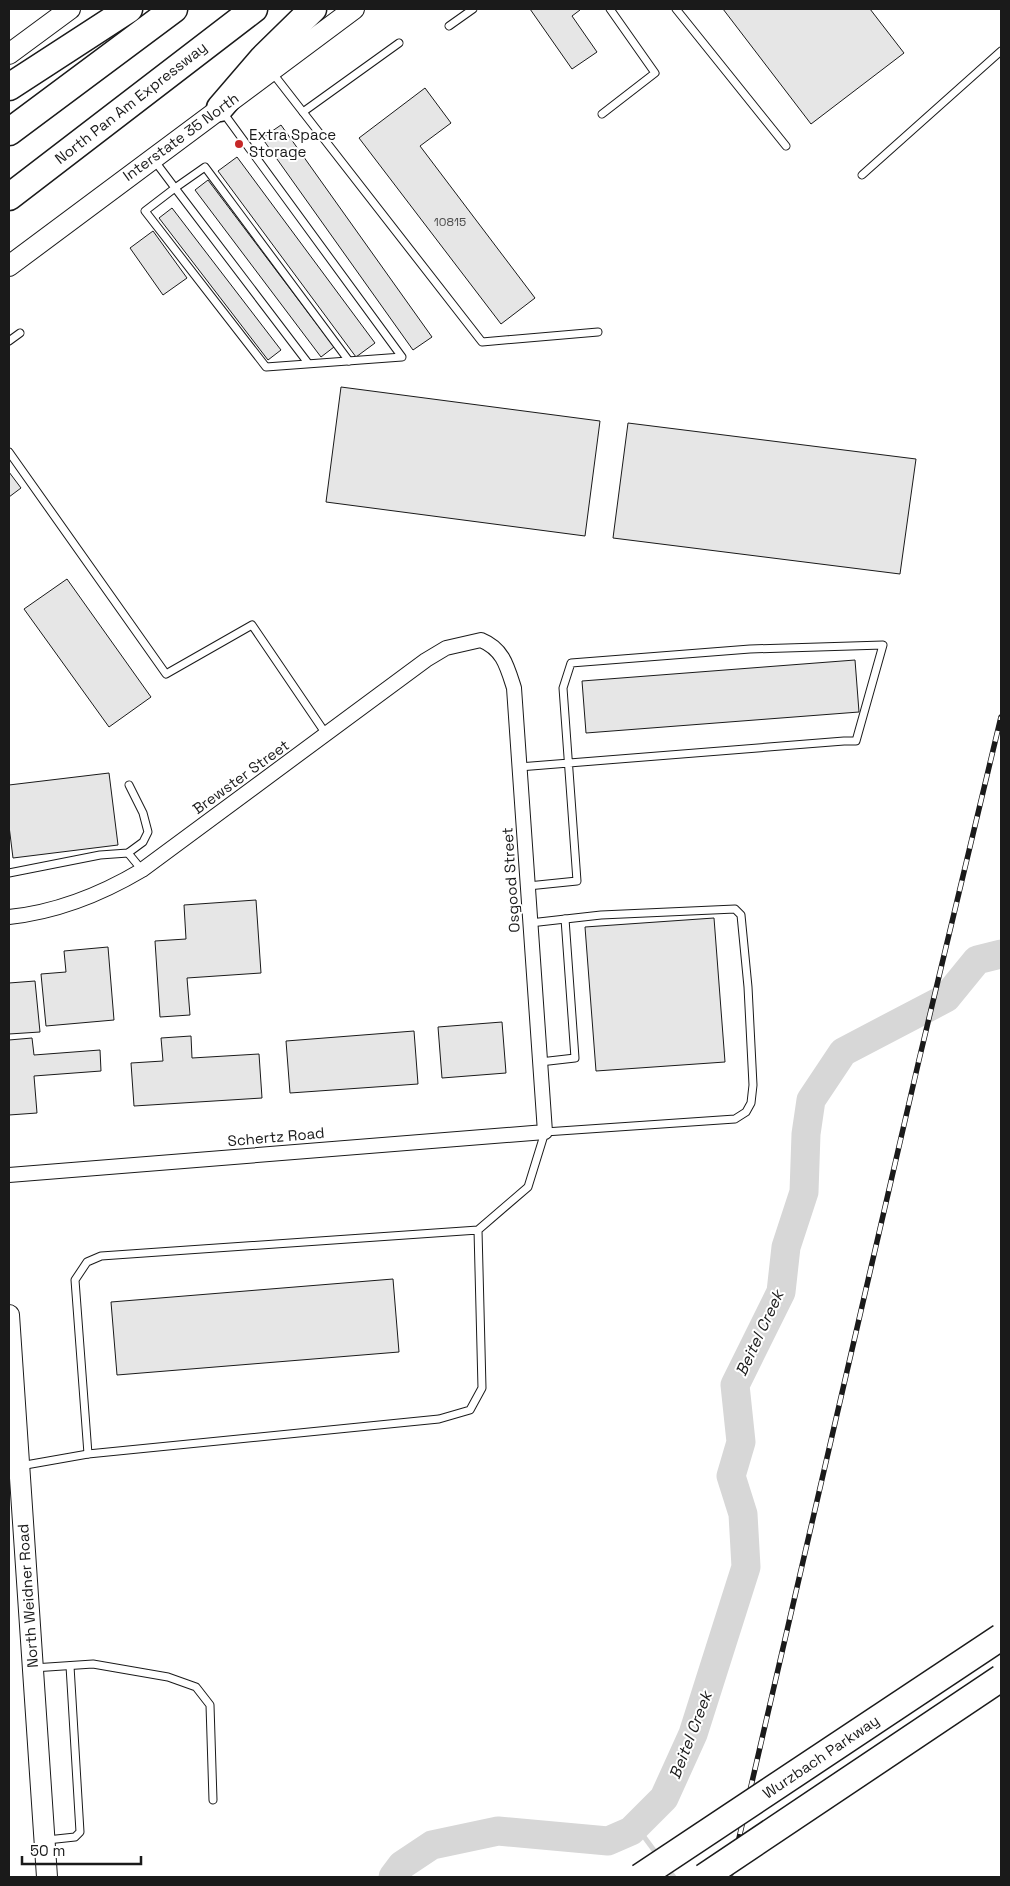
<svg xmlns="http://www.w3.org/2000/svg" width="1010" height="1886" font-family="'Space Grotesk',sans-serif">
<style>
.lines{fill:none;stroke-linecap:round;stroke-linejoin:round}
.stream{stroke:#d7d7d7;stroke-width:5}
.river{stroke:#d7d7d7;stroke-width:29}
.building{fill:#e6e6e6;stroke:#1a1a1a}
.lane-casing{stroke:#1a1a1a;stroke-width:9}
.street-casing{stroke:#1a1a1a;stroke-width:16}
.secondary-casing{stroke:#1a1a1a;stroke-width:22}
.highway-casing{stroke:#1a1a1a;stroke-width:29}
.lane{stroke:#fff;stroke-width:7}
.street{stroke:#fff;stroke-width:14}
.secondary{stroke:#fff;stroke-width:20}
.highway{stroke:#fff;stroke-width:26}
.rail-casing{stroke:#1a1a1a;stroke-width:5.5}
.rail{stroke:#fff;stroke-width:4;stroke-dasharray:11;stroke-linecap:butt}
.highway-bridge-casing{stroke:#1a1a1a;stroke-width:29;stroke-linecap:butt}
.highway-bridge{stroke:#fff;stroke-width:26}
.poi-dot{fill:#c62828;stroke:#fff;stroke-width:2}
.labels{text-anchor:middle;stroke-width:4;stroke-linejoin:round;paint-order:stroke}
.number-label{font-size:12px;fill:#4d4d4d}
.street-label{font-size:15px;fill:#1a1a1a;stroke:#fff}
.poi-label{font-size:15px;fill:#1a1a1a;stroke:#fff;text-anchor:start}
.water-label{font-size:16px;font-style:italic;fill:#1a1a1a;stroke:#fff}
</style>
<rect width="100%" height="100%" fill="#fff"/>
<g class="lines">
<g class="stream">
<path d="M636,1826L659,1857"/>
<path d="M667,1868L674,1877"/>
</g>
<path class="river" d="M393,1877L402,1865L432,1845L498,1831L608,1841L631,1831L664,1798L693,1734L746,1567L743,1514L731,1476L741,1442L735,1385L781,1292L786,1247L804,1192L806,1134L811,1100L843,1052L946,998L977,960L1001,954"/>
</g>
<g class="building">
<path d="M530,9H579L580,10L572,16L597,52L572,69Z"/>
<path d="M723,9H870L904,53L811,124Z"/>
<path d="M425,88L451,123L420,146L535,298L501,324L359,138Z"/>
<path d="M281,125L432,337L413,350L262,138Z"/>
<path d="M237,157L375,343L356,357L218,171Z"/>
<path d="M208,180L334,347L321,357L195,190Z"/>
<path d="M172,208L281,350L268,360L159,218Z"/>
<path d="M153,231L187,278L163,295L130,248Z"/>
<path d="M341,387L600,421L585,536L326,502Z"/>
<path d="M628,423L916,459L900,574L613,538Z"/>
<path d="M9,472L21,488L9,497Z"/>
<path d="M67,579L151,697L109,727L24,609Z"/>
<path d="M855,660L859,712L586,733L582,681Z"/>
<path d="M109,773L118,845L13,858L9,826V785Z"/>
<path d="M256,900L261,973L187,978L190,1015L160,1017L155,941L186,939L184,905Z"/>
<path d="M714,918L725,1062L596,1071L585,927Z"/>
<path d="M108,947L114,1020L46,1026L41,974L66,972L64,951Z"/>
<path d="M35,981L40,1032L9,1034V983Z"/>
<path d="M502,1022L506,1073L442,1078L438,1027Z"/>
<path d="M414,1031L418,1084L290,1093L286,1041Z"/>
<path d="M191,1036L192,1058L259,1054L262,1098L134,1106L131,1063L163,1061L161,1038Z"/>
<path d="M32,1038L34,1055L100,1050L101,1071L34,1076L37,1113L9,1115V1040Z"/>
<path d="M393,1279L399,1352L117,1375L111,1302Z"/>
</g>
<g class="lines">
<defs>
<g id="lane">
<path d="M676,9L786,146"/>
<path d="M449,26L473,9"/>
<path d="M271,71L482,342L598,332"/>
<path d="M303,112L399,43"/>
<path d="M602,114L655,73L610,9"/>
<path d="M154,160L175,188L145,211L266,367L402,357L222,111"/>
<path d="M862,175L1001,51"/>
<path d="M9,341L20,333"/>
<path d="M308,363L175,188L205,167L349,361"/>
<path d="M9,452L166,674L252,625L326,734"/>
<path d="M519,767L844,741H856L883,645L750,649L571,663L563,688L577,881L528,886"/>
<path d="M128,853L142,870"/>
<path d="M9,873L100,855L128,853L143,842L148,832L143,813L129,785"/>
<path d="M540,1062L575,1058L565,919"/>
<path d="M478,1230L482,1388L470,1410L439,1419L88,1454L75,1280L87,1262L101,1256L478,1230L528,1187L545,1132L735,1119L746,1112L751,1103L753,1085L748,987L741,915L735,909L601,915L530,923"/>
<path d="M20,1466L88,1454"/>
<path d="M33,1668L93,1664L168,1677L196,1687L210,1705L213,1800"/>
<path d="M47,1840L75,1837L80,1832L70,1666"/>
</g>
<path id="street" d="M9,917C57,912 100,895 142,870L426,660L446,648L481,640C503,649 507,666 514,688L545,1132L9,1175"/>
<g id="secondary">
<path d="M9,54L70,9"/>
<path d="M9,266L354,9"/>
<path d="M9,1315L47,1877"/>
</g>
<g id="highway">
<path d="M9,87L129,9"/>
<path d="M220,108L263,58L313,9"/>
<path d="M9,132L174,9"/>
<path d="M9,197L254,9"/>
</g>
</defs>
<use href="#lane" class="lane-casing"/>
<use href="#street" class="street-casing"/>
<use href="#secondary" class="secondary-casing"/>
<use href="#highway" class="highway-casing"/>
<use href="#lane" class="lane"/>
<use href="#street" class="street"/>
<use href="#secondary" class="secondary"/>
<use href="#highway" class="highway"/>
<defs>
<path id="rail" d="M730,1877L919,1060L1001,717"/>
</defs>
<use href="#rail" class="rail-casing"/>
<use href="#rail" class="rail"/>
<defs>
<g id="highway-bridge">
<path d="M640,1877L1001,1637"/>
<path d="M704,1877L1001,1678"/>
</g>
</defs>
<use href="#highway-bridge" class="highway-bridge-casing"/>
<use href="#highway-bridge" class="highway-bridge"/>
</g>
<circle class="poi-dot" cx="239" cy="144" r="5"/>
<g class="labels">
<g class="number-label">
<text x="450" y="226">10815</text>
</g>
<g class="street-label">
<text transform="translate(131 103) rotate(-38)" y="5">North Pan Am Expressway</text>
<text transform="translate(181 137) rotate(-36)" y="5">Interstate 35 North</text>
<text transform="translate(241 777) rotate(-36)" y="5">Brewster Street</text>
<text transform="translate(511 880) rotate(-94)" y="5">Osgood Street</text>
<text transform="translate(276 1137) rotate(-5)" y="5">Schertz Road</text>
<text transform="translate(28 1596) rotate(-94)" y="5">North Weidner Road</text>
<text transform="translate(821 1757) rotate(-34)" y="5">Wurzbach Parkway</text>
</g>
<g class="poi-label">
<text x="249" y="140">Extra Space<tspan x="249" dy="17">Storage</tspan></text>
</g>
<g class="water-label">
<text transform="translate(759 1333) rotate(-65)" y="6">Beitel Creek</text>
<text transform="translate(690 1735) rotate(-69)" y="6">Beitel Creek</text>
</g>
</g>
<rect width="1010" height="1886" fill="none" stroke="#1a1a1a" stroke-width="20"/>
<path d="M22 1856v8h119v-8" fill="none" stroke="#1a1a1a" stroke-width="2.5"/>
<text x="30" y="1856" font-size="15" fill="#1a1a1a" stroke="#ffffff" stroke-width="4" paint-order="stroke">50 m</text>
</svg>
